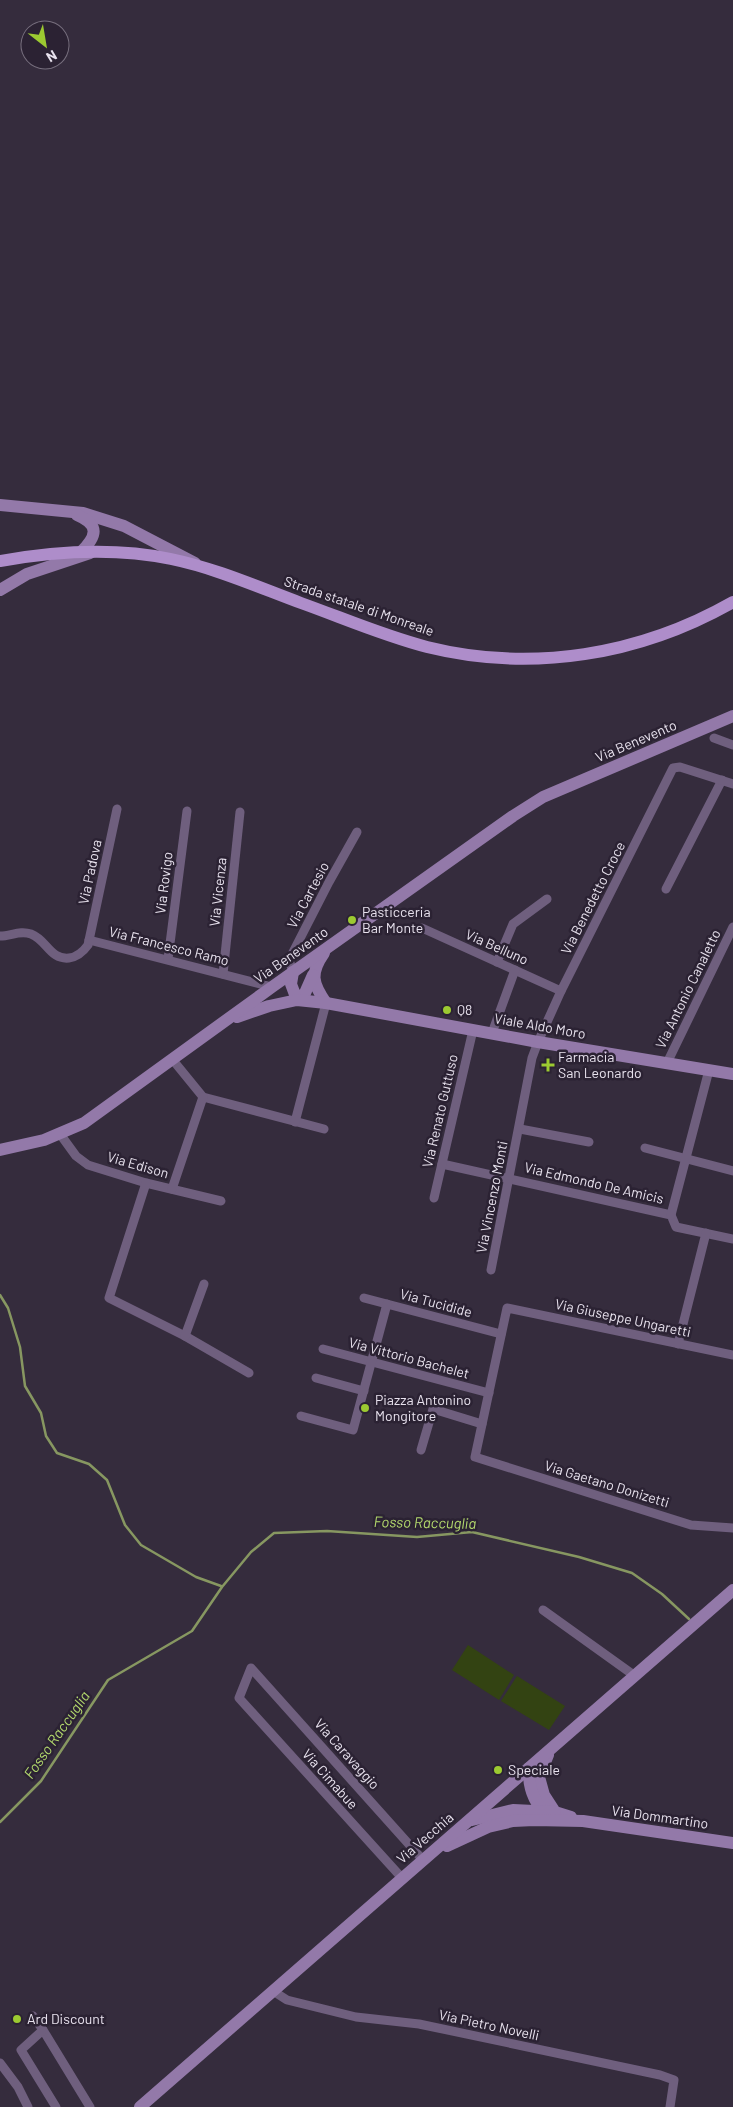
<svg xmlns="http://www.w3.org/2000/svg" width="733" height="2107" font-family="Barlow,sans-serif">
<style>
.pitch{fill:#334312}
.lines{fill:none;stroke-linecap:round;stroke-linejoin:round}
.stream{stroke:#879761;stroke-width:2.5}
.street{stroke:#6f5f7e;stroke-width:9}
.secondary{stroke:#9379a9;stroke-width:12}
.primary{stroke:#ae8dca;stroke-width:12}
.poi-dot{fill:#9cca31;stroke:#2b2233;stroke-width:2}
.labels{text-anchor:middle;stroke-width:5;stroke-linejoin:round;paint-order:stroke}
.street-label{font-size:14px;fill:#e8e2ee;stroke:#2b2233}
.poi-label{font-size:14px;fill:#e8e2ee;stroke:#2b2233;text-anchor:start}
.water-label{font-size:15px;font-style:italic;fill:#b3d96d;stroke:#2b2233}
</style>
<rect width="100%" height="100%" fill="#352c3d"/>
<g class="pitch">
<path d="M468,1645L514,1675L499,1700L452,1670Z"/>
<path d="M517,1676L565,1706L549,1730L501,1701Z"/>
</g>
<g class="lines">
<g class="stream">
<path d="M0,1295L8,1308L20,1347L25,1386L41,1413L46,1436L57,1453L89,1464L107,1480L125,1525L141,1545L196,1577L221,1586"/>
<path d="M0,1822L41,1781L108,1680L192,1631L222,1587L251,1552L274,1533L327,1531L417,1537L472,1532L579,1557L632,1573L662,1594L689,1619"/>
</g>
<g class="street">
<path d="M714,738L733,745"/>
<path d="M666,889L722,780"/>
<path d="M422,928L561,991"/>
<path d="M0,936C11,936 20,930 31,934C47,940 50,960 69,958C77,957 83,952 88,945L117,809"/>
<path d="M89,940L272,987"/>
<path d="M168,959L187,811"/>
<path d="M497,962L513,924L547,899"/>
<path d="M293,972L289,960L329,882L357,832"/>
<path d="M223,974L240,812"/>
<path d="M492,1033L515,970"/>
<path d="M172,1059L203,1097L324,1129"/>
<path d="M667,1063L733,927"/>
<path d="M295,1122L326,1003"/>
<path d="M520,1129L589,1142"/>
<path d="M60,1134L76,1156L88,1165L146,1183L221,1201"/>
<path d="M645,1148L733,1171"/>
<path d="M442,1164L671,1215L676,1227L733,1239"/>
<path d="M146,1183L109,1298L185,1336L249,1373"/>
<path d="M172,1189L203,1097"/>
<path d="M434,1198L473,1030"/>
<path d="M671,1215L709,1070"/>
<path d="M491,1270L532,1058L538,1042L561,991L673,768L680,767L733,784"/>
<path d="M364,1298L501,1334"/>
<path d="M185,1336L204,1284"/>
<path d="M678,1344L706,1233"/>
<path d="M323,1349L489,1393"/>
<path d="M733,1355L507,1308L475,1457L691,1525L733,1528"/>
<path d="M316,1378L364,1391"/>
<path d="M301,1416L353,1430L387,1304"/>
<path d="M421,1450L433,1409L482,1424"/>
<path d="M543,1610L635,1676"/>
<path d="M402,1878L239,1698L251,1668L423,1860"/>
<path d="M273,1991L287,2000L356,2017L419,2024L660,2075L674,2080L670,2107"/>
<path d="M33,2016L43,2030L90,2107"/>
<path d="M43,2030L21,2050L56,2107"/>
<path d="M0,2063L18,2087L28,2107"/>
</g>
<g class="secondary">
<path d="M0,505L83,513L124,526L195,563"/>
<path d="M77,515C100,525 97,536 81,552"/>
<path d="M0,590L27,574L90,553"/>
<path d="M324,953C310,973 312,983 326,1003"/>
<path d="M293,972L291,984L297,1000L305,993L313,975"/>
<path d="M237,1017L269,1006L297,1000L326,1003L538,1042L733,1074"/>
<path d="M0,1150L44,1140L84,1123L272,987L513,816L543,797L733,716"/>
<path d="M548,1755L539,1777L544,1795L555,1812L571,1817"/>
<path d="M529,1768C528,1787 533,1802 547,1815"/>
<path d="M472,1820L513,1810L555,1812"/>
<path d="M447,1846L488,1827L513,1821L534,1820L583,1821L733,1843"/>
<path d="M140,2107L733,1590"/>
</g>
<path class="primary" d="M0,561C56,551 114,547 171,559C215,568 258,587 301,603C343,618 384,636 427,647C532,673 640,655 733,602"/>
</g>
<g class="poi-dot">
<circle cx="352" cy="920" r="5"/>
<circle cx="447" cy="1010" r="5"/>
<path d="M545.5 1057.5h5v5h5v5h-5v5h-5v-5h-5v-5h5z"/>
<circle cx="365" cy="1408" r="5"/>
<circle cx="498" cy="1770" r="5"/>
<circle cx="17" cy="2019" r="5"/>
</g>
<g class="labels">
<g class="street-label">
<text transform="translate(359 606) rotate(19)" y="5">Strada statale di Monreale</text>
<text transform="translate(636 741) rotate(-23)" y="5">Via Benevento</text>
<text transform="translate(90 872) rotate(-78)" y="5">Via Padova</text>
<text transform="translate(164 883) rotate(-83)" y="5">Via Rovigo</text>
<text transform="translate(218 892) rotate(-84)" y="5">Via Vicenza</text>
<text transform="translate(308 895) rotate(-62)" y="5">Via Cartesio</text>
<text transform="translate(593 898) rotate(-63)" y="5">Via Benedetto Croce</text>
<text transform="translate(169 946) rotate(14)" y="5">Via Francesco Ramo</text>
<text transform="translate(497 947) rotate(24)" y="5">Via Belluno</text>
<text transform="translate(291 955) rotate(-35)" y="5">Via Benevento</text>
<text transform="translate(688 989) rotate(-64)" y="5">Via Antonio Canaletto</text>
<text transform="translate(540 1026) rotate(10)" y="5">Viale Aldo Moro</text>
<text transform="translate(440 1111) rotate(-77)" y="5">Via Renato Guttuso</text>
<text transform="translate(138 1165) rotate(16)" y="5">Via Edison</text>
<text transform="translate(594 1183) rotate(13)" y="5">Via Edmondo De Amicis</text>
<text transform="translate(492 1197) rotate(-79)" y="5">Via Vincenzo Monti</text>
<text transform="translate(436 1303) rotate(15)" y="5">Via Tucidide</text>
<text transform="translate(623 1318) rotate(12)" y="5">Via Giuseppe Ungaretti</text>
<text transform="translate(409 1358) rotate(15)" y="5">Via Vittorio Bachelet</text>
<text transform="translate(607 1484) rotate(17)" y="5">Via Gaetano Donizetti</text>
<text transform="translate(347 1754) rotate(48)" y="5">Via Caravaggio</text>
<text transform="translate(330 1779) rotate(48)" y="5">Via Cimabue</text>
<text transform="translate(660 1817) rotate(8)" y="5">Via Dommartino</text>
<text transform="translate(425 1838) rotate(-41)" y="5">Via Vecchia</text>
<text transform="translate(489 2025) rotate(12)" y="5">Via Pietro Novelli</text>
</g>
<g class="poi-label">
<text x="362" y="917">Pasticceria<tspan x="362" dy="16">Bar Monte</tspan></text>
<text x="457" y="1015">Q8</text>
<text x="558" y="1062">Farmacia<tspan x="558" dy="16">San Leonardo</tspan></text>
<text x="375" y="1405">Piazza Antonino<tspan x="375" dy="16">Mongitore</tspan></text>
<text x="508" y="1775">Speciale</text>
<text x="27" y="2024">Ard Discount</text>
</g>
<g class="water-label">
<text transform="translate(425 1523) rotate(1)" y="5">Fosso Raccuglia</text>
<text transform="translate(57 1735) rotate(-55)" y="5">Fosso Raccuglia</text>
</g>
</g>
<g transform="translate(45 45) rotate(149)"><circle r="24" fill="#2b2233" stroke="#776f7e"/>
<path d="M0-4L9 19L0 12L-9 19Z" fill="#9cca31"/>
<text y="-8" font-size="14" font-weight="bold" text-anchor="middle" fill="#e8e2ee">N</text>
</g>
</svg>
